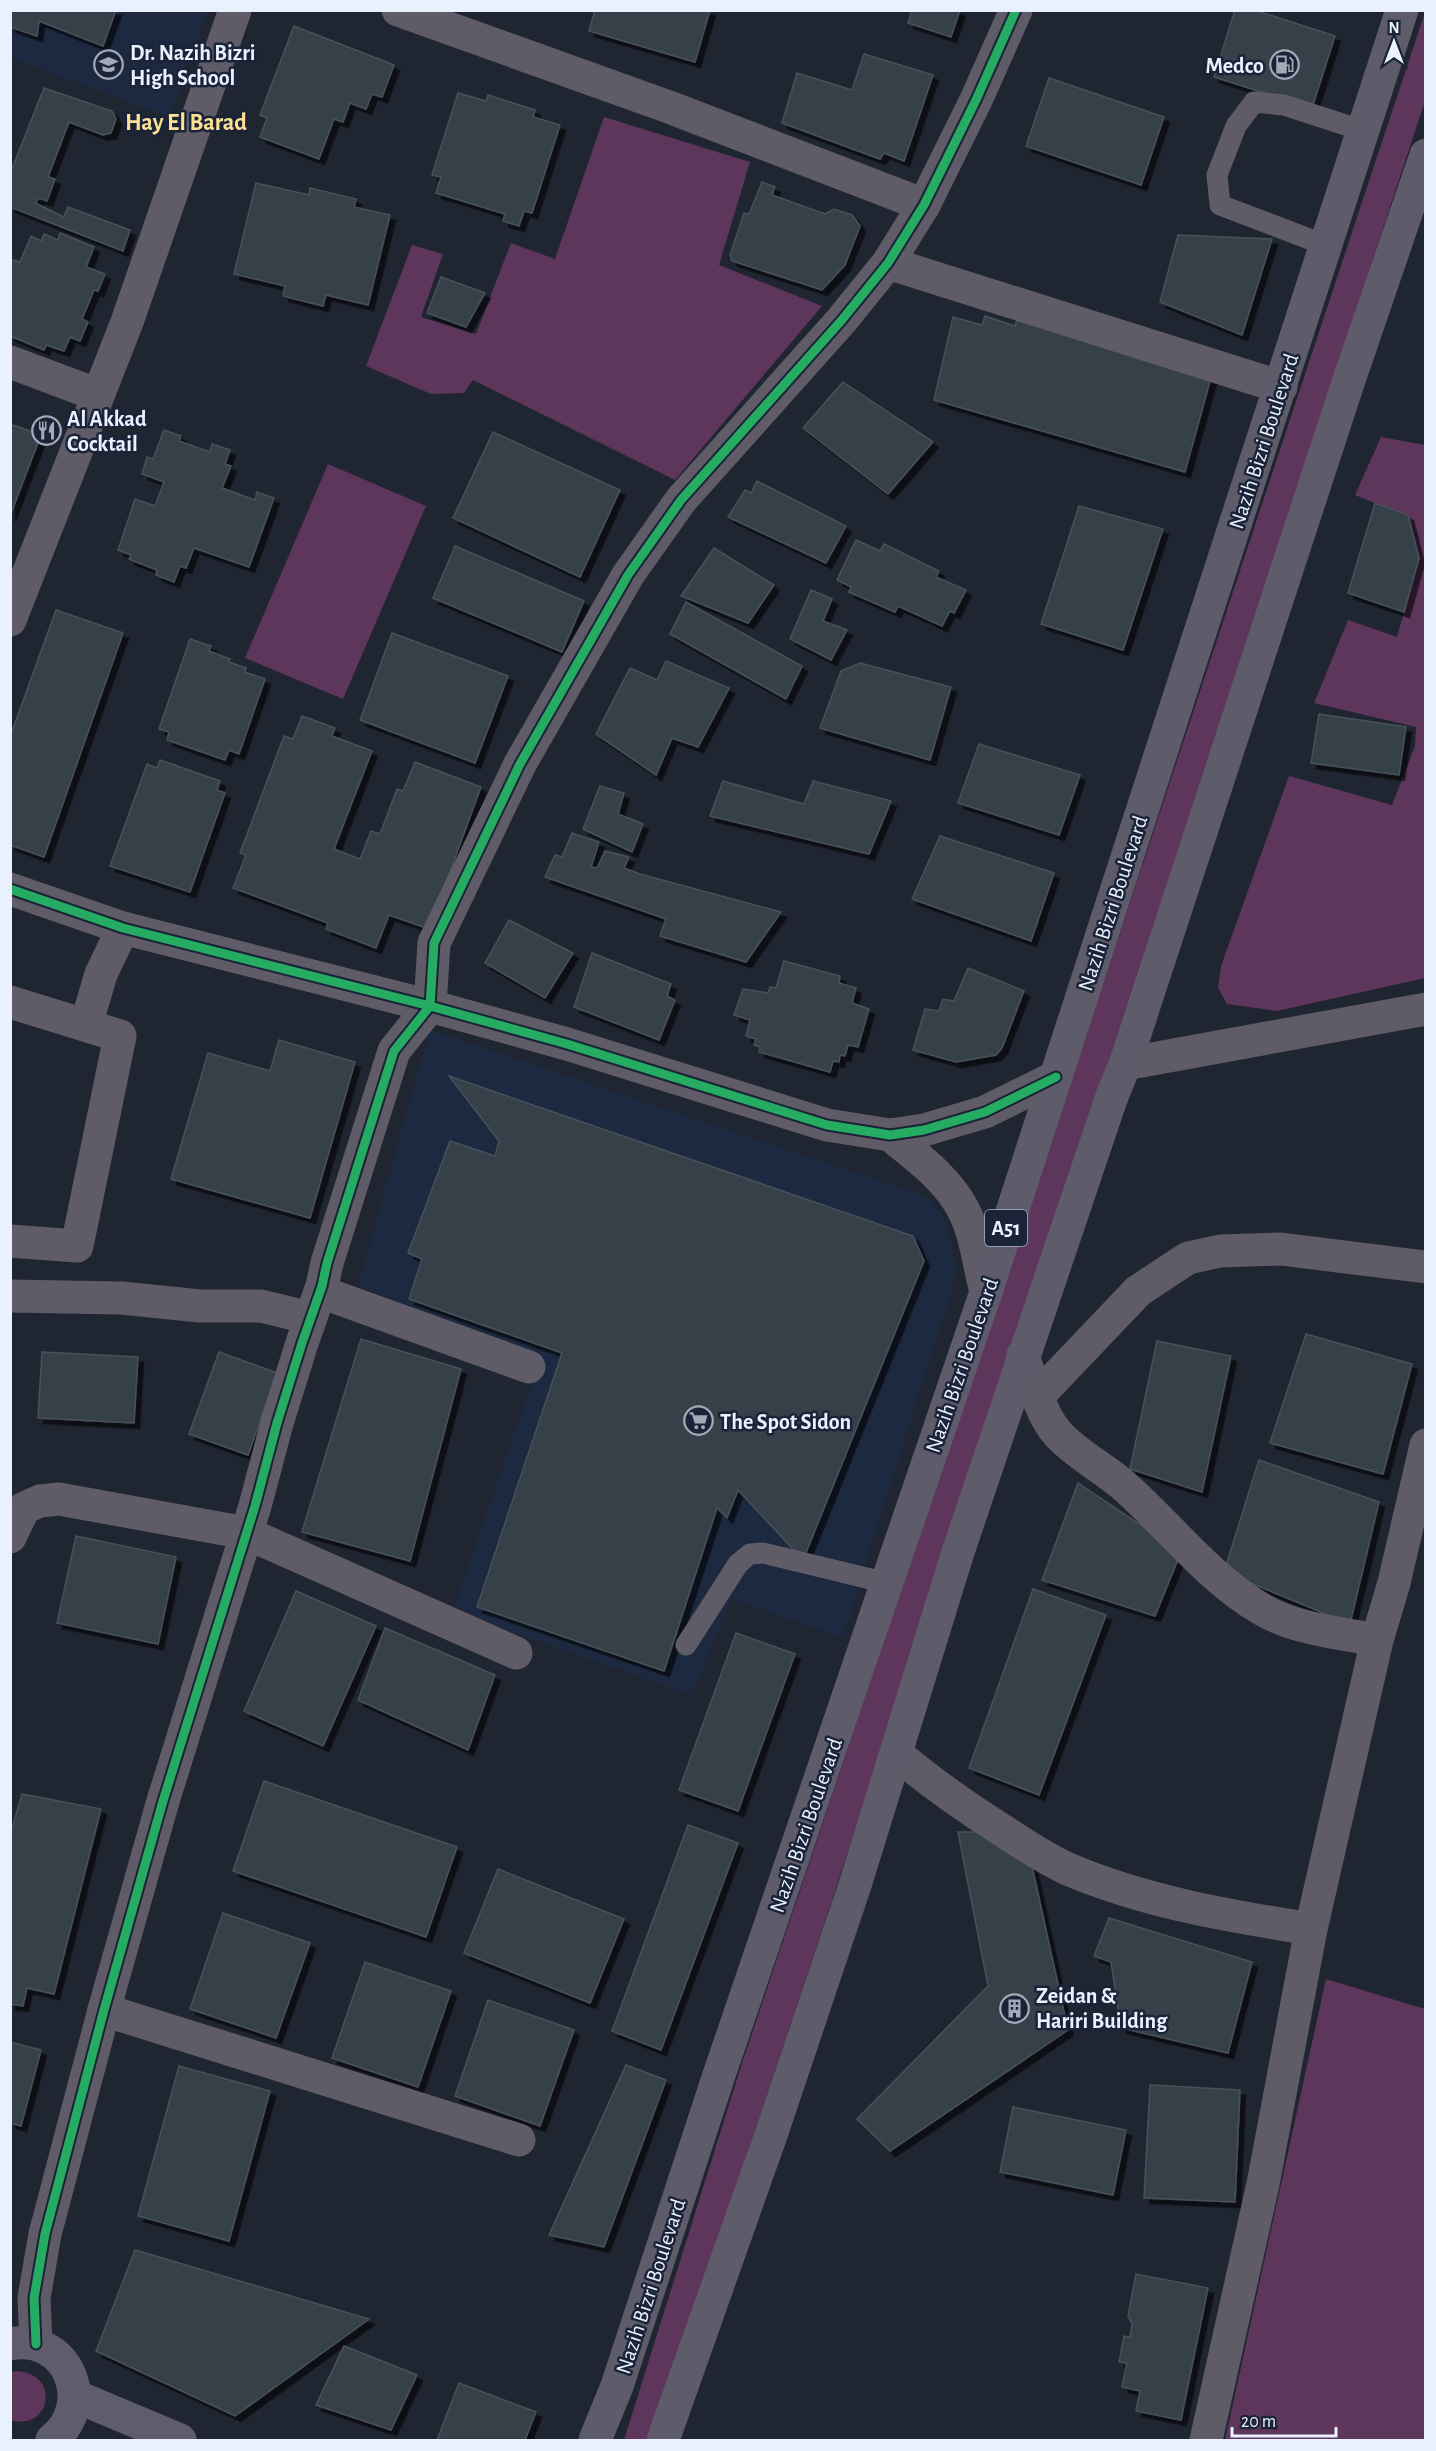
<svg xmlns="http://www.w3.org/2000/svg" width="1436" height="2451" font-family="'Alegreya Sans',sans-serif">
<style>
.built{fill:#1d2940}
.green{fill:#5e355b}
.building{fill:#34404a;stroke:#495159;stroke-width:1.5;filter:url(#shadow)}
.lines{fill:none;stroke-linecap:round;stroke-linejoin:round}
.service{stroke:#5f5c68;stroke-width:21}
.minor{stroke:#5f5c68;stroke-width:33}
.primary{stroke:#5f5d6c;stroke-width:33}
.trunk{stroke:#5e5c6a;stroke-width:33}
.cycleway-casing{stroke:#1a2337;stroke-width:13}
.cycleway{stroke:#26ab63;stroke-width:9}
.labels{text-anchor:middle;stroke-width:5;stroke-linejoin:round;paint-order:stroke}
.shield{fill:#1a2337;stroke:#abb2c2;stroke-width:1.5}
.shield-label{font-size:21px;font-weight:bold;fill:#e9f0fe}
.poi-label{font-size:22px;font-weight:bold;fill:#e9f0fe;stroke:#1a2337;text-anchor:start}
.street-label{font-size:22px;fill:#e9f0fe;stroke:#1a2337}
.neighbourhood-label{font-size:24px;font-weight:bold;fill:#fce195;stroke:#1a2337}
</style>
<defs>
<filter id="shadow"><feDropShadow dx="5.5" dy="5.5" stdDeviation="0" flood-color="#0009"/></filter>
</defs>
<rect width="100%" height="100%" fill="#202631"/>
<g class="built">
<path d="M10,11H208L169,117L11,58Z"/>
<path d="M430,1030L913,1192L929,1198L944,1217L955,1262L954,1283L842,1638L731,1598L692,1695L453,1611L540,1359L358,1286Z"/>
</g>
<g class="green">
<path d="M1425,12V101L802,1991L651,2440H624L743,2060L964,1404Z"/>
<path d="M604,117L750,162L719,265L822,306L675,480L473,380L464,393L431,394L366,366L412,245L443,254L421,317L476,334L511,243L555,259Z"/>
<path d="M1381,437L1425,445V978L1277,1011L1227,1004L1218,988L1221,966L1289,776L1392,805L1415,746L1416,727L1314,703L1348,620L1397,637L1419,558L1408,516L1355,495Z"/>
<path d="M328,464L426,506L343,699L245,658Z"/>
<path d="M1326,1979L1425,2009V2440H1225Z"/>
<path d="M17,2371C61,2374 51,2432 10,2420L11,2372Z"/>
</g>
<g class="building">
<path d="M10,10H116L103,46L39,21L37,36L10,27Z"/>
<path d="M595,10H710L695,62L589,31Z"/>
<path d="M912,10H960L951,37L908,23Z"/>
<path d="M1235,10H1254L1335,36L1312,108L1214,77Z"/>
<path d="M294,26L394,65L382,97L372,94L366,109L350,103L343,122L334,119L319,159L260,137L267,118L260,115Z"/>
<path d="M864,54L933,75L904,161L884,153L880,159L782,123L797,73L852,90Z"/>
<path d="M1049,78L1164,117L1141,185L1026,146Z"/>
<path d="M44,88L112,111L116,119L111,133L103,135L69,122L48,177L55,179L47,201L39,198L35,203L64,217L68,207L130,230L123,251L10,207V174Z"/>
<path d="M458,93L486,101L488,95L535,110L533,117L560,125L532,213L524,211L519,226L503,221L505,214L436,193L441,177L432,175Z"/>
<path d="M762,182L775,187L772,195L825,214L834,209L852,215L860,226L845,265L822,290L732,261L730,255L744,213L749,214Z"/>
<path d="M256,183L309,195L310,188L356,199L354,207L390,215L368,305L326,295L323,306L283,296L285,286L234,274Z"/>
<path d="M60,233L94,247L86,267L105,274L98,291L94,290L82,319L88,322L80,341L70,337L64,351L46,345L44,350L10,336V259L20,262L31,236L41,241L44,234L58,240Z"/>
<path d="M1178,235L1272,239L1242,335L1160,302Z"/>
<path d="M441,277L485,293L466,327L427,313Z"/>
<path d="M985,316L1015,326L1017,320L1212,374L1185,472L934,400L953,317L982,325Z"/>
<path d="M843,382L933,442L888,494L803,428Z"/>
<path d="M10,424L41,435L10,516Z"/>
<path d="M164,430L181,436L179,441L210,452L212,444L230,450L225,464L231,466L222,488L255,500L257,492L274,498L249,567L194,548L186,568L180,566L174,582L156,575L157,570L129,559L131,555L118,550L135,499L155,506L164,482L142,474L147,457L153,459Z"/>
<path d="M493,432L620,490L580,577L453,518Z"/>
<path d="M757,481L846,526L826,563L728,517L745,490L751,493Z"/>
<path d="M1375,503L1408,515L1419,558L1404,612L1348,593Z"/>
<path d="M1079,506L1163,529L1123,650L1041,624Z"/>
<path d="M856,540L880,551L884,544L939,571L936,577L966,590L954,613L950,611L942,626L898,606L895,612L849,592L851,587L837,580Z"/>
<path d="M455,546L584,601L562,652L433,598Z"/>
<path d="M714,548L774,585L748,623L681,596Z"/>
<path d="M811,590L832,599L823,621L847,630L831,660L790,639Z"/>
<path d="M686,602L802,666L786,699L670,634Z"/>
<path d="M56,610L123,633L44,857L10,845V737Z"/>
<path d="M392,633L508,676L475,763L360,720Z"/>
<path d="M190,639L211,646L209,651L230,659L229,662L246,668L245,672L265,679L239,754L229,750L225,760L167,740L169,732L159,729Z"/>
<path d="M666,661L729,688L698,747L672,738L656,775L596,734L630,668L657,680Z"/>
<path d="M860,663L951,687L930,760L820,728L841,671Z"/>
<path d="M1319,714L1406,727L1399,775L1311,763Z"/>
<path d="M302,716L335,728L332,736L372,751L334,849L360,859L371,831L380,834L397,789L403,791L415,762L481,787L429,929L389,915L376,948L326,929L328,923L233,888L246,855L240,853L284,736L293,739Z"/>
<path d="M979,744L1080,775L1059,835L958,803Z"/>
<path d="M160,760L220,781L217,790L225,793L190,892L110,866L147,764L157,768Z"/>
<path d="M723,781L804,804L813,781L891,801L869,854L710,816Z"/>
<path d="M600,786L624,793L618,814L643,824L632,852L583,829Z"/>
<path d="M572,833L599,842L591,867L597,868L605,851L629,857L624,868L640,874L781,912L746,962L660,936L666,919L545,877L555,855L562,857Z"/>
<path d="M940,836L1054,873L1031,941L912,899Z"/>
<path d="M509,920L573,953L545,998L485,963Z"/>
<path d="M592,953L671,984L667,996L675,1000L659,1040L574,1007Z"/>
<path d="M784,961L840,976L839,983L856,988L852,1003L869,1009L858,1047L848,1045L845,1056L840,1055L839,1062L833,1061L830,1072L759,1052L760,1047L754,1045L756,1039L746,1036L750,1020L734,1015L743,989L768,993L770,987L776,988Z"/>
<path d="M968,968L1024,991L1002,1048L996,1055L956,1062L913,1050L925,1009L939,1011L943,999L954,1001Z"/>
<path d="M279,1040L355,1062L310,1218L171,1179L208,1053L270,1071Z"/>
<path d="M449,1076L913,1236L924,1261L803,1560L738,1490L727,1518L717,1508L664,1671L477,1607L562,1353L409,1299L422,1259L408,1253L450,1141L495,1156L499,1141Z"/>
<path d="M1306,1334L1412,1364L1383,1474L1270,1443Z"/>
<path d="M361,1339L461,1369L410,1561L302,1532Z"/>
<path d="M1157,1341L1231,1356L1202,1492L1130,1469Z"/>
<path d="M42,1352L138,1357L134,1423L38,1418Z"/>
<path d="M219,1352L277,1373L248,1455L189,1434Z"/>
<path d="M1259,1460L1379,1502L1350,1624L1224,1572Z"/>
<path d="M1078,1483L1181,1552L1155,1616L1042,1580Z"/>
<path d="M76,1536L176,1557L158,1644L57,1623Z"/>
<path d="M1033,1589L1106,1615L1039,1795L969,1768Z"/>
<path d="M296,1591L376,1626L323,1746L244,1711Z"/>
<path d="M385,1628L495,1675L468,1750L358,1700Z"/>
<path d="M736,1633L795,1654L738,1811L679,1790Z"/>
<path d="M264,1781L457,1847L426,1937L233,1871Z"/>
<path d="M22,1794L101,1809L54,1994L27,1988L23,2006L10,2004V1835Z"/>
<path d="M688,1825L738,1843L661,2050L612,2031Z"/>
<path d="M958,1832H993L1030,1857L1068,2030L890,2151L857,2119L988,1986Z"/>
<path d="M498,1869L624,1919L590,2003L464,1953Z"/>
<path d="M223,1913L310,1943L276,2038L190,2009Z"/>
<path d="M1109,1918L1252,1962L1228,2053L1121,2028L1111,1962L1094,1956Z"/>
<path d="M365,1962L451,1991L418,2087L332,2058Z"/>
<path d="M488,2000L574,2030L540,2126L455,2096Z"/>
<path d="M10,2042L41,2050L21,2126L10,2123Z"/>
<path d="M626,2065L666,2080L604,2247L549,2235Z"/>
<path d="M179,2066L270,2091L229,2241L138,2216Z"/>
<path d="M1150,2085L1240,2090L1235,2202L1144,2198Z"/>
<path d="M1013,2107L1126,2130L1113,2195L1000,2172Z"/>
<path d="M135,2250L369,2319L235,2416L96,2351Z"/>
<path d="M1136,2274L1208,2288L1181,2420L1136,2411L1140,2391L1122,2387L1127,2363L1119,2362L1124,2336L1130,2337L1132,2324L1128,2316Z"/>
<path d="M344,2346L417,2375L391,2430L316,2405Z"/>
<path d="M459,2383L536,2412L525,2440H437Z"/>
</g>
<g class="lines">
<g class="service">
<path d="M1325,245L1220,205L1217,175L1236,126L1254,102L1284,105L1364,131"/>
<path d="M686,1645L738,1564L750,1554L763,1553L887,1583"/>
</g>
<g class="minor">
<path d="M398,10L669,107L924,205"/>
<path d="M888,263L1281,387"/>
<path d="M10,362L98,395"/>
<path d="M10,620L127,322L235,10"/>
<path d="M10,889L123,928L430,1006L567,1044L827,1125L890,1135L924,1130L985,1112L1056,1077"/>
<path d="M10,1002L120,1036L77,1246L10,1241"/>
<path d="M86,1025L101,974L123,928"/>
<path d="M1125,1064L1426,1009"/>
<path d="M890,1135C917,1157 948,1179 964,1211C976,1235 979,1266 986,1292"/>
<path d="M321,1292L529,1367"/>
<path d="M10,1296L121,1298L200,1306H261L310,1318"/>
<path d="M1023,1355C1030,1377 1042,1417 1058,1434C1076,1454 1102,1467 1123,1485C1170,1526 1208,1578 1263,1610C1296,1629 1340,1633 1377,1640"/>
<path d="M1037,1397L1138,1291L1188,1258L1220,1251L1281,1249L1426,1267"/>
<path d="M10,1537L24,1508L40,1501L59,1499L246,1533L516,1653"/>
<path d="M897,1754C931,1783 967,1808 1005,1832C1025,1845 1045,1859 1068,1869C1145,1902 1229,1916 1311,1929"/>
<path d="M104,2010L519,2140"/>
<path d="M36,2344L34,2298L45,2234L104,2010L163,1801L255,1506L277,1423L302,1343L322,1286L327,1263L394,1051L430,1006L434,943L520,764L628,575L681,500L841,321L888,263L924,205L976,100L1016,10"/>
<path d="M1206,2440L1263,2184L1311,1929L1377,1640L1394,1583L1426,1445"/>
</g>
<g class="primary">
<path d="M10,2344C68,2333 97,2404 52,2440"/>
<path d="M75,2396L180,2440"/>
</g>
<g class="trunk">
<path d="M595,2440L617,2386L719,2075L986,1292L1402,10"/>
<path d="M663,2440L771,2135L856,1882L958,1552L1111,1099L1125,1064L1348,383L1426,155"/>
</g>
<defs>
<g id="cycleway">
<path d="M10,889L123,928L430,1006L567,1044L827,1125L890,1135L924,1130L985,1112L1056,1077"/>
<path d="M36,2344L34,2298L45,2234L104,2010L163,1801L255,1506L277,1423L302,1343L322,1286L327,1263L394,1051L430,1006L434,943L520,764L628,575L681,500L841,321L888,263L924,205L976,100L1016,10"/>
</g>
</defs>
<use href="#cycleway" class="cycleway-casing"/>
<use href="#cycleway" class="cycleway"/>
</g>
<defs>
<symbol id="school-ring" viewBox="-11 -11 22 22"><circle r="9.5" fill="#1a2337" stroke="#a3a9b6" stroke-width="1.5"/><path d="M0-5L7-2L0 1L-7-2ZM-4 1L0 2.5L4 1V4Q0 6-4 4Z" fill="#a3a9b6"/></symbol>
<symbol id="fuel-ring" viewBox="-11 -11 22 22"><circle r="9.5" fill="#1a2337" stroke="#a3a9b6" stroke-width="1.5"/><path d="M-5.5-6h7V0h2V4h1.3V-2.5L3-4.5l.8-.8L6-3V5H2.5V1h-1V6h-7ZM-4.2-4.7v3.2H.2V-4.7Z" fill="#a3a9b6"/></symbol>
<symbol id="restaurant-ring" viewBox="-11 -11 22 22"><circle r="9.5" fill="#1a2337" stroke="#a3a9b6" stroke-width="1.5"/><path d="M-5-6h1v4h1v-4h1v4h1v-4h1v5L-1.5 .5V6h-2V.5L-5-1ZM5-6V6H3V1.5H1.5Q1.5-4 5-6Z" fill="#a3a9b6"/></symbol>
<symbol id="supermarket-ring" viewBox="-11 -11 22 22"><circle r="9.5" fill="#1a2337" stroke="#a3a9b6" stroke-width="1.5"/><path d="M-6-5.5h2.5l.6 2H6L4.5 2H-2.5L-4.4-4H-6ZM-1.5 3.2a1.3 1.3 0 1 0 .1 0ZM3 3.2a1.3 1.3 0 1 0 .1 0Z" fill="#a3a9b6"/></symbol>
<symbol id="building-ring" viewBox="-11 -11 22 22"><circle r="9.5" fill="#1a2337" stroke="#a3a9b6" stroke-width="1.5"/><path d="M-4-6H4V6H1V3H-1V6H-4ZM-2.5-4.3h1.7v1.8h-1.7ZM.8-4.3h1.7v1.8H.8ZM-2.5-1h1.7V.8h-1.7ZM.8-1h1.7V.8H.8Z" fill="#a3a9b6"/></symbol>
</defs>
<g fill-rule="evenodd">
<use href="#school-ring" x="92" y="48" width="33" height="33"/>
<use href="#fuel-ring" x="1268" y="48" width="33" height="33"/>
<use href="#restaurant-ring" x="30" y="414" width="33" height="33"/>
<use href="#supermarket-ring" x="682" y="1404" width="33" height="33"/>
<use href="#building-ring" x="998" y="1992" width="33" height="33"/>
</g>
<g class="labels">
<rect class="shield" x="985" y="1210" width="42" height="36" rx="4.5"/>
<g class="shield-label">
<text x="1006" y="1235">A51</text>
</g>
<g class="poi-label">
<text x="130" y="60">Dr. Nazih Bizri<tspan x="130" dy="25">High School</tspan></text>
<text x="1264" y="73" text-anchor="end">Medco</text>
<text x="67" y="426">Al Akkad<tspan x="67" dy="25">Cocktail</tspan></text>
<text x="720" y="1429">The Spot Sidon</text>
<text x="1036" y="2003">Zeidan &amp;<tspan x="1036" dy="25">Hariri Building</tspan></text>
</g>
<g class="street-label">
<text transform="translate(1263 441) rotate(-72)" y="8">Nazih Bizri Boulevard</text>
<text transform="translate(1112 903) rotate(-72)" y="8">Nazih Bizri Boulevard</text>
<text transform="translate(961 1365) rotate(-71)" y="8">Nazih Bizri Boulevard</text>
<text transform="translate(805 1825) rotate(-71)" y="8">Nazih Bizri Boulevard</text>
<text transform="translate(650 2286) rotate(-72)" y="8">Nazih Bizri Boulevard</text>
</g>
<g class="neighbourhood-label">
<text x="186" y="130">Hay El Barad</text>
</g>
</g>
<rect width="1436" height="2451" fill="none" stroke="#e9f0fe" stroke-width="24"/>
<g transform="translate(1394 42)" stroke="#1a2337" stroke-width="4.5" paint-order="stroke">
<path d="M0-4.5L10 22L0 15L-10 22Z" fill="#e9f0fe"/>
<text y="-9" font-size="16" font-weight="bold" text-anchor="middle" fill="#e9f0fe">N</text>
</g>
<path d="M1232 2427v9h104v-9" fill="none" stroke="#e9f0fe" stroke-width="3"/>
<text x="1241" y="2427" font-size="18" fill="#e9f0fe" stroke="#1a2337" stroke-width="4.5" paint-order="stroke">20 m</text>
</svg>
